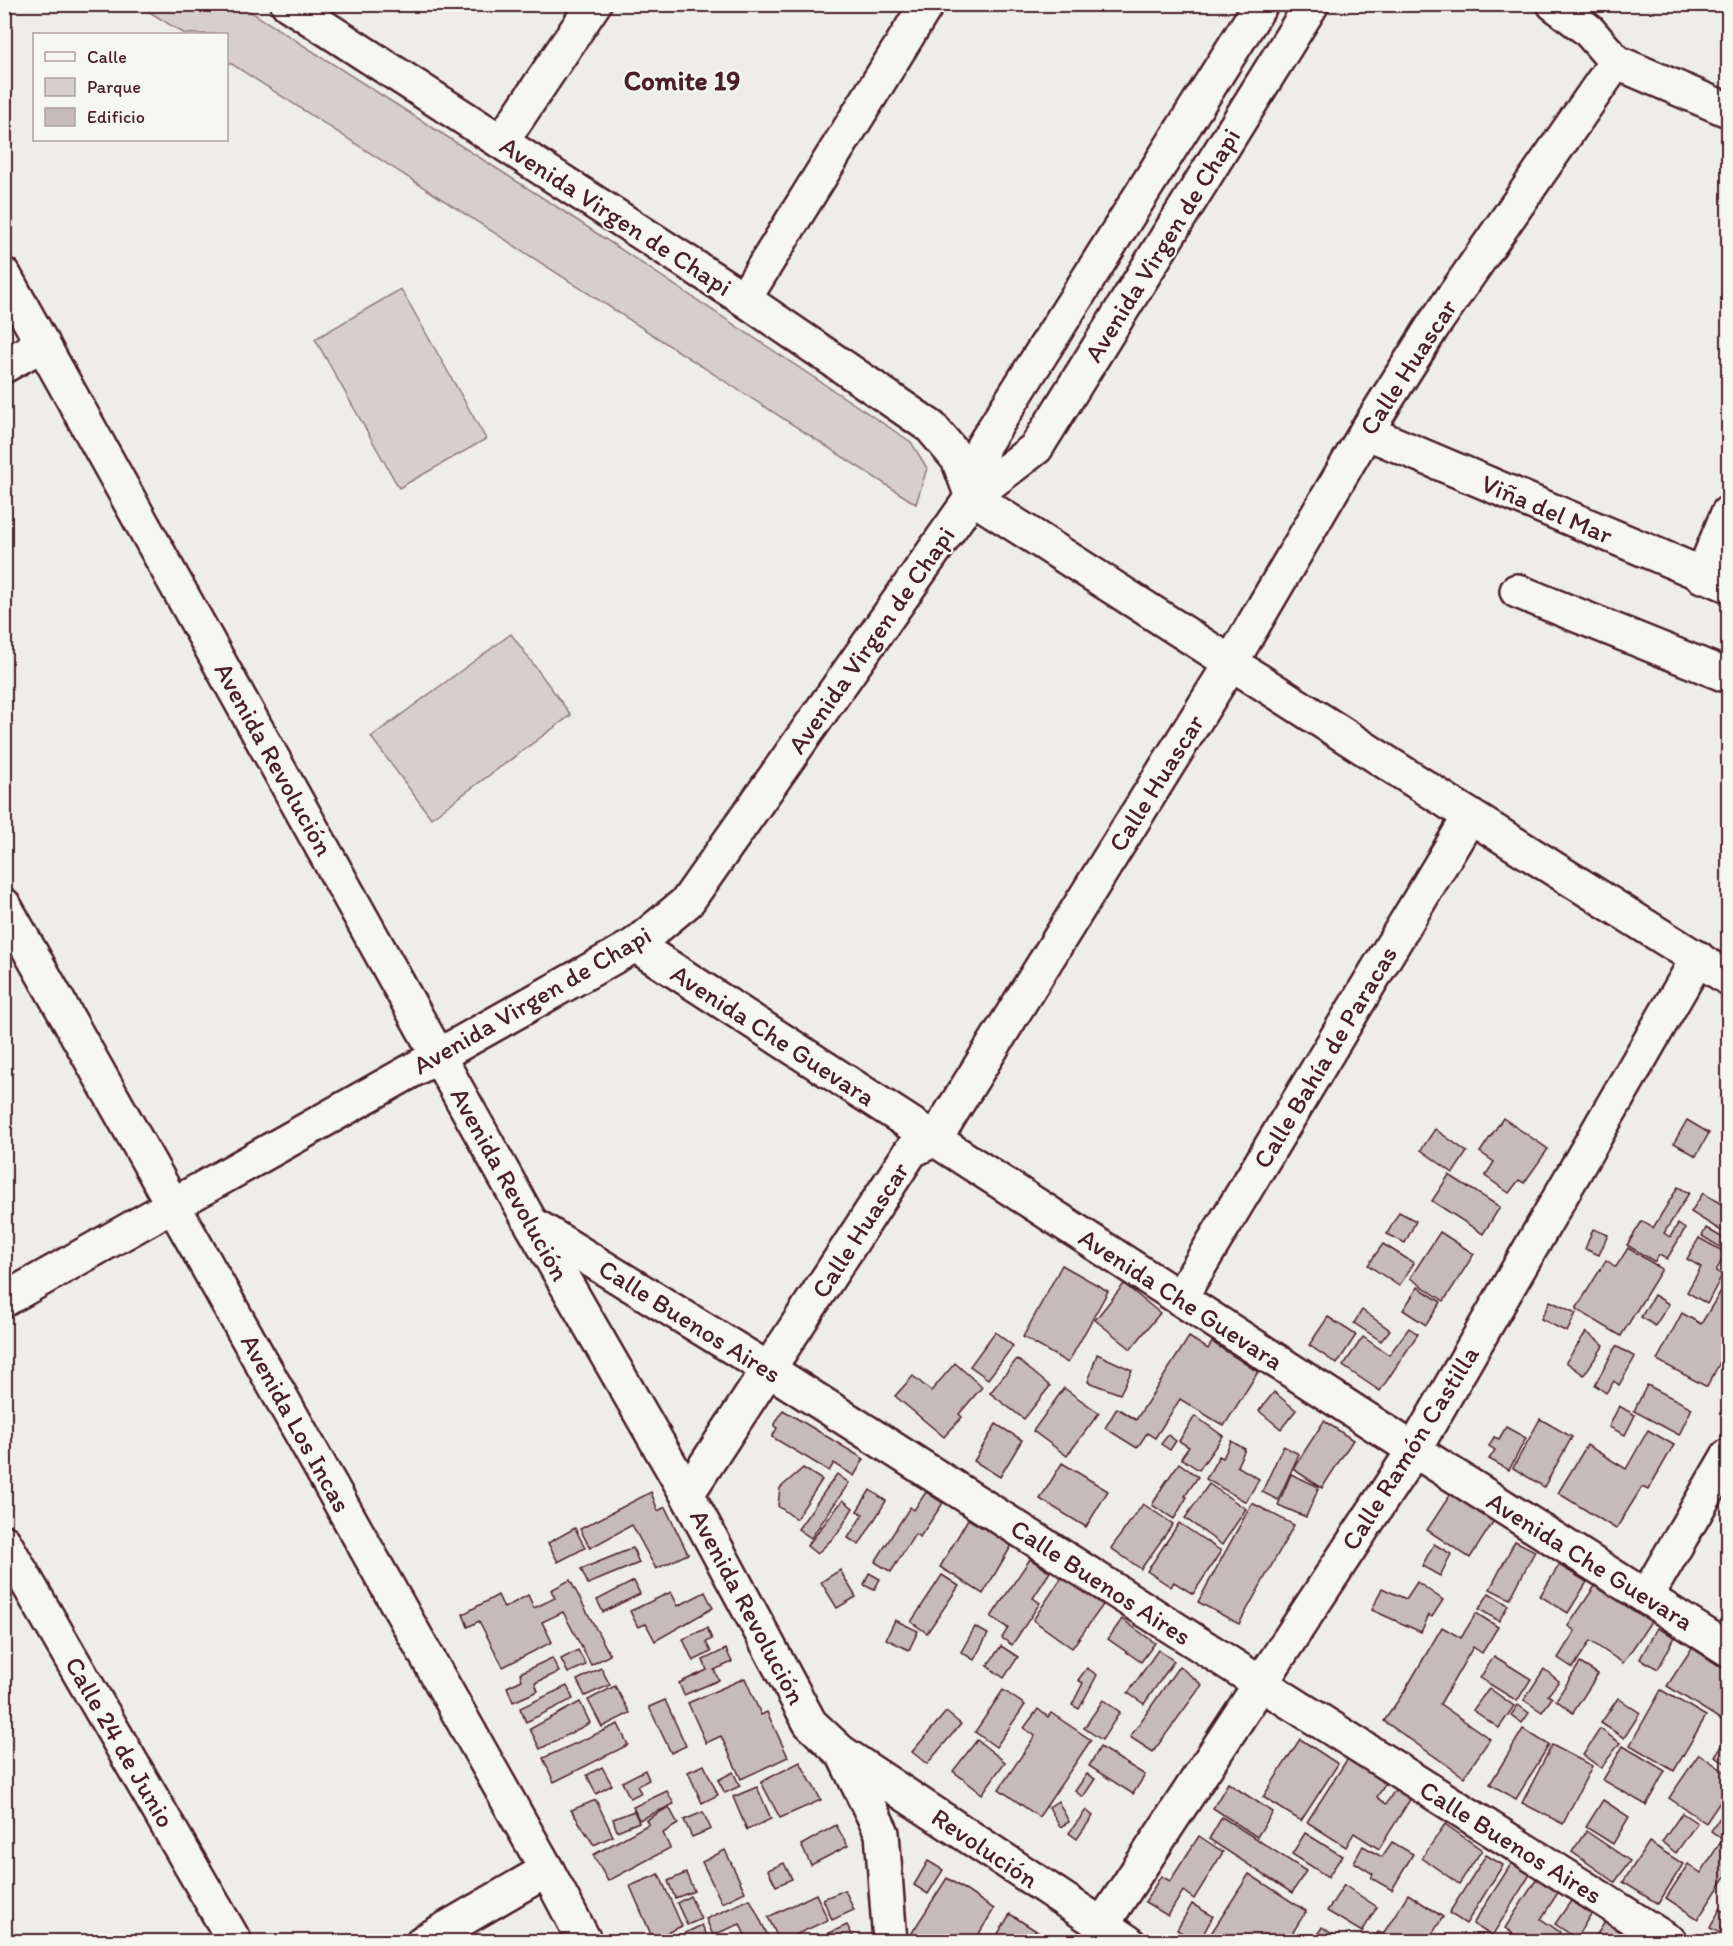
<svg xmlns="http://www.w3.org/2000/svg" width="1733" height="1946" font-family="Itim,sans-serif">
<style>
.green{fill:#d7cfce;stroke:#90777c;stroke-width:1.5}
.building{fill:#c6babb;stroke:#4a1f2b;stroke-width:1.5}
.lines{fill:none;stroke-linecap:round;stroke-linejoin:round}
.street-casing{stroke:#4a1f2b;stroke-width:38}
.secondary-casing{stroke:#4a1f2b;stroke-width:38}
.street{stroke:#f6f6f2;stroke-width:33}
.secondary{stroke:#f6f6f2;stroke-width:33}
.labels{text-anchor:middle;stroke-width:4.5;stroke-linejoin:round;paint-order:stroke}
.street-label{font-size:26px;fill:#4a1f2b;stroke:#f6f6f2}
.neighbourhood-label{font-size:27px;font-weight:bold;fill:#4a1f2b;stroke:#f6f6f2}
</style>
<rect width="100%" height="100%" fill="#efedea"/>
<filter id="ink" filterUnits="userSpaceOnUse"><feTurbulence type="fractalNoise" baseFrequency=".0167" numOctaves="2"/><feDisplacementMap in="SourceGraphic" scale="12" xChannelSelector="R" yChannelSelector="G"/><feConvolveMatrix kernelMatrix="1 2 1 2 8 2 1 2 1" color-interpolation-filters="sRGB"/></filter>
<g filter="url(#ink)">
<g class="green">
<path d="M138,5H240L557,207L911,442L927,468L916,504L227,61L226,34H185Z"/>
<path d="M401,289L486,439L399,488L315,339Z"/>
<path d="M511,634L571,715L431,818L371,737Z"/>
</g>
<g class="building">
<path d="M1503,1118L1548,1149L1524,1183L1519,1180L1509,1193L1485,1176L1494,1162L1480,1152Z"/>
<path d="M1687,1120L1709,1133L1696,1156L1674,1143Z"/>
<path d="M1435,1129L1467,1152L1453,1173L1421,1150Z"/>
<path d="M1449,1175L1500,1207L1483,1234L1432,1201Z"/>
<path d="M1678,1187L1689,1193L1664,1233L1670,1237L1678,1224L1685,1229L1667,1259L1659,1255L1655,1262L1627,1245L1642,1221L1653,1228Z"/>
<path d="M1703,1193L1728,1208V1230L1726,1234L1691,1212Z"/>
<path d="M1399,1212L1416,1221L1405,1243L1387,1234Z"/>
<path d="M1706,1228L1728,1241V1252L1702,1236Z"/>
<path d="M1593,1229L1608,1235L1599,1255L1585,1249Z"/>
<path d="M1440,1232L1474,1254L1444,1301L1410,1278Z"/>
<path d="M1699,1238L1726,1253L1716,1271L1722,1275L1707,1304L1687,1292L1701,1267L1687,1259Z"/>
<path d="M1383,1244L1414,1263L1399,1286L1368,1265Z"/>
<path d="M1628,1248L1662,1269L1621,1336L1576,1309L1606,1260L1616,1267Z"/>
<path d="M1062,1265L1108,1291L1068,1363L1023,1337Z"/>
<path d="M1124,1284L1160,1313L1131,1349L1095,1320Z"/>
<path d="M1724,1286L1728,1288V1347L1707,1387L1657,1360L1682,1313L1701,1324Z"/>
<path d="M1418,1287L1441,1302L1426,1325L1403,1310Z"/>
<path d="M1654,1295L1669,1304L1655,1326L1641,1317Z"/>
<path d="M1550,1301L1576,1313L1567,1332L1541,1319Z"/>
<path d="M1362,1310L1390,1330L1381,1341L1354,1323Z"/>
<path d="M1328,1317L1356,1335L1337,1364L1309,1345Z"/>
<path d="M1409,1328L1418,1334L1380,1391L1343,1366L1363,1337L1389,1355Z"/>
<path d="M995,1332L1013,1346L988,1379L970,1366Z"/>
<path d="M1586,1332L1604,1345L1584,1375L1566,1362Z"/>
<path d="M1189,1337L1208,1349L1212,1342L1258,1372L1224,1426L1180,1399L1155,1438L1147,1433L1137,1448L1105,1428L1117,1408L1136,1420Z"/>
<path d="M1616,1346L1635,1357L1619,1385L1614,1381L1606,1393L1595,1385Z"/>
<path d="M1097,1354L1132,1370L1120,1394L1088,1382Z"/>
<path d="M1017,1359L1050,1386L1024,1419L990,1393Z"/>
<path d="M955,1363L982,1387L959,1414L962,1417L944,1437L895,1396L913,1376L931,1391Z"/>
<path d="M1647,1385L1692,1408L1679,1435L1634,1411Z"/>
<path d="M1064,1388L1099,1413L1067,1456L1033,1431Z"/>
<path d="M1274,1392L1296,1410L1281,1429L1259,1411Z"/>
<path d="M1619,1406L1635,1415L1625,1435L1609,1427Z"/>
<path d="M783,1410L864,1459L854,1476L834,1463L829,1471L772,1437L777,1428L774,1426Z"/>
<path d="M1195,1416L1223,1436L1199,1470L1181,1458L1189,1447L1179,1441Z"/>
<path d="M1540,1419L1572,1437L1544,1487L1513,1468Z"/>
<path d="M1324,1421L1353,1440L1322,1488L1293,1469Z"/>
<path d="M996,1424L1022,1440L1000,1477L974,1461Z"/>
<path d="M1506,1427L1526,1438L1509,1470L1489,1459L1495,1450L1489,1446L1494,1437L1499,1439Z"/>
<path d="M1648,1430L1674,1445L1648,1490L1642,1487L1616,1529L1558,1493L1587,1445L1626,1469Z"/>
<path d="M1168,1435L1176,1441L1170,1450L1161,1444Z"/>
<path d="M1231,1441L1245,1449L1237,1466L1259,1479L1246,1502L1206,1479L1219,1456L1223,1458Z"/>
<path d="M1283,1446L1299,1454L1278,1500L1262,1492Z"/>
<path d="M1062,1463L1108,1491L1086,1527L1040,1499Z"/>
<path d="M1179,1463L1198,1477L1185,1496L1187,1497L1174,1519L1152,1505L1163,1486Z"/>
<path d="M803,1468L822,1480L796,1519L778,1506L780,1488Z"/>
<path d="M837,1474L849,1483L811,1538L798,1529Z"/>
<path d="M1291,1474L1319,1487L1306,1517L1278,1505Z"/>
<path d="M1209,1484L1246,1509L1222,1545L1185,1518Z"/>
<path d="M870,1490L886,1501L859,1545L848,1538L863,1514L857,1511Z"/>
<path d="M651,1492L658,1511L665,1507L688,1554L656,1569L632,1525L590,1548L580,1529Z"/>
<path d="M926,1492L943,1503L920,1537L915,1534L891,1572L875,1562L910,1507L914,1510Z"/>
<path d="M1452,1492L1495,1519L1470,1558L1427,1530Z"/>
<path d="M843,1500L853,1508L838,1533L817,1554L807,1546Z"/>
<path d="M1252,1503L1294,1525L1239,1624L1198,1602Z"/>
<path d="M1143,1504L1173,1524L1141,1569L1111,1548Z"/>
<path d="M968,1519L1012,1545L983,1594L940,1567Z"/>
<path d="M1179,1523L1221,1551L1193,1594L1174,1582L1171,1587L1147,1571Z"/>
<path d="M575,1528L585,1548L558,1562L548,1543Z"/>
<path d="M1515,1541L1535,1551L1510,1599L1490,1589Z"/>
<path d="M1434,1544L1451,1554L1440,1576L1422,1566Z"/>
<path d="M633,1548L639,1563L588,1584L581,1569Z"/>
<path d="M1030,1559L1050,1572L1033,1598L1040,1603L1012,1645L1002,1638L1008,1628L991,1617Z"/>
<path d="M1559,1565L1587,1582L1568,1613L1540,1596Z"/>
<path d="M840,1570L856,1597L837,1608L821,1582Z"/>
<path d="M869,1573L880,1579L874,1590L864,1585Z"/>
<path d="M942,1575L959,1586L927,1633L911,1622Z"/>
<path d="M1062,1577L1103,1605L1072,1648L1033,1620Z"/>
<path d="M570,1580L610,1655L591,1665L563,1612L542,1622L552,1642L503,1667L479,1621L468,1627L463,1614L498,1595L504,1608L528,1595L534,1608L555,1598L551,1590Z"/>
<path d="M634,1581L640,1594L603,1612L597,1600Z"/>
<path d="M1417,1582L1443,1600L1432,1617L1429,1615L1421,1632L1372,1610L1382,1588L1406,1599Z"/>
<path d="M1597,1583L1652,1620L1623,1663L1590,1641L1573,1668L1558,1658L1575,1631L1568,1626Z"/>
<path d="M671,1592L678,1606L705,1592L713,1608L655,1641L646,1624L638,1627L630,1611Z"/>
<path d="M1489,1593L1508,1605L1499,1621L1479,1609Z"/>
<path d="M1476,1613L1498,1627L1482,1653L1473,1647L1440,1704L1490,1739L1464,1777L1384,1721L1404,1692L1442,1627L1461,1638Z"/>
<path d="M1122,1619L1155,1643L1141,1662L1108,1639Z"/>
<path d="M895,1620L918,1631L909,1650L886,1639Z"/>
<path d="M975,1627L988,1634L974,1660L961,1652Z"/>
<path d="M707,1628L712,1639L706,1642L711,1652L693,1661L683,1639Z"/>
<path d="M1657,1628L1675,1637L1658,1669L1640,1659Z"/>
<path d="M1001,1646L1018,1657L1004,1678L987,1666Z"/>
<path d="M1692,1648L1728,1672V1713L1723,1721L1667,1686Z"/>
<path d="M726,1649L732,1662L714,1670L719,1680L684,1695L679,1683L707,1670L703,1660Z"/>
<path d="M578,1650L586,1665L568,1673L561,1659Z"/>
<path d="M1158,1650L1174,1661L1144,1704L1128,1693Z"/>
<path d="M1494,1656L1531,1679L1517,1701L1480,1678Z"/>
<path d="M552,1658L559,1672L535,1683L538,1691L513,1702L507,1687L522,1680L520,1673Z"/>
<path d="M1580,1663L1598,1674L1573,1713L1556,1700Z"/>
<path d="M1179,1666L1202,1685L1153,1752L1130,1737Z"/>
<path d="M601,1668L610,1685L585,1696L577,1680Z"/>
<path d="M1087,1668L1097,1675L1079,1709L1072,1705L1083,1683L1078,1680Z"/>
<path d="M1544,1669L1559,1681L1548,1695L1552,1698L1542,1712L1524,1700Z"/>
<path d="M745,1678L761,1715L767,1712L788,1757L741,1779L721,1736L706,1743L688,1703Z"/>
<path d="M567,1686L573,1699L526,1722L520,1708Z"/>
<path d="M615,1686L630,1713L602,1727L588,1700Z"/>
<path d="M1489,1688L1514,1706L1499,1728L1473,1710Z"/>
<path d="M1003,1690L1025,1705L996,1747L975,1732Z"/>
<path d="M1661,1690L1706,1716L1674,1771L1630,1745Z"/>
<path d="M1618,1698L1640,1713L1624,1738L1601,1723Z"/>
<path d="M665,1700L686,1746L671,1753L649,1707Z"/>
<path d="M1103,1700L1120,1712L1102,1740L1084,1728Z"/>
<path d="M580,1702L590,1723L540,1749L530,1729Z"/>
<path d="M1518,1705L1529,1713L1522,1723L1511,1715Z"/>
<path d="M1038,1709L1048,1717L1051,1713L1091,1740L1039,1817L999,1789L1035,1736L1024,1728Z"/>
<path d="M946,1712L961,1724L927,1764L912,1752Z"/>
<path d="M618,1724L628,1745L554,1782L543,1758Z"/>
<path d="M1523,1729L1549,1745L1516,1799L1490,1784Z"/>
<path d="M1600,1729L1620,1743L1601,1768L1583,1755Z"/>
<path d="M1728,1734V1765L1715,1756Z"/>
<path d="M1300,1739L1338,1764L1301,1821L1263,1797Z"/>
<path d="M977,1740L1005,1762L982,1794L953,1771Z"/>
<path d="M1552,1745L1592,1766L1563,1824L1522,1803Z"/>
<path d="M1623,1746L1665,1771L1646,1805L1603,1780Z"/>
<path d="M1100,1747L1145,1775L1133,1794L1089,1766Z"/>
<path d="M1699,1754L1728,1774V1790L1706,1823L1669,1798Z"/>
<path d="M1348,1758L1386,1783L1377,1797L1386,1804L1396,1788L1411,1798L1379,1849L1354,1833L1346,1847L1307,1822Z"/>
<path d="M800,1762L821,1800L780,1818L761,1782Z"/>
<path d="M704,1765L718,1795L702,1803L688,1772Z"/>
<path d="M602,1767L612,1785L596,1794L587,1775Z"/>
<path d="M645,1770L649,1780L637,1786L641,1793L630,1798L622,1782Z"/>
<path d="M733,1772L740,1786L725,1793L718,1780Z"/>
<path d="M1087,1774L1095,1779L1083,1797L1075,1791Z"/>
<path d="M1228,1783L1273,1812L1257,1837L1213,1808Z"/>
<path d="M757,1787L771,1819L747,1830L733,1797Z"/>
<path d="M667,1791L674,1804L639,1820L633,1807Z"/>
<path d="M596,1800L613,1836L594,1845L571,1810Z"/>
<path d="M1603,1800L1629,1817L1613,1844L1586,1827Z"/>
<path d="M1058,1801L1069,1822L1060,1827L1049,1807Z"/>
<path d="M1728,1805V1843L1711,1831Z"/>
<path d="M669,1807L678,1824L663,1833L670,1848L608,1881L593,1855L649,1824L646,1820Z"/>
<path d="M1086,1810L1093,1816L1077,1839L1069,1833Z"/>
<path d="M634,1811L639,1822L617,1831L613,1819Z"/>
<path d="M703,1812L711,1829L692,1837L684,1820Z"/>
<path d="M1682,1813L1697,1823L1676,1853L1662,1842Z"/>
<path d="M1222,1817L1306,1871L1292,1893L1209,1839Z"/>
<path d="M1445,1824L1482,1850L1459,1884L1422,1858Z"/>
<path d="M836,1825L848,1846L811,1865L801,1845Z"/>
<path d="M1586,1831L1630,1861L1615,1882L1572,1852Z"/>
<path d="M1305,1833L1342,1856L1328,1877L1292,1854Z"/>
<path d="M1199,1836L1223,1852L1194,1899L1183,1891L1168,1916L1145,1902L1161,1876L1170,1881Z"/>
<path d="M1721,1841L1728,1846V1873L1698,1919L1666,1898L1688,1864L1701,1873Z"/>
<path d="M1392,1842L1413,1854L1392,1890L1371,1878L1373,1874L1354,1862L1363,1846L1382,1857Z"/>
<path d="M1649,1842L1683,1864L1658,1904L1623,1882Z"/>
<path d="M725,1850L745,1892L722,1903L702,1862Z"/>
<path d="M1486,1855L1503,1865L1466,1924L1449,1913Z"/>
<path d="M928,1861L943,1870L928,1894L914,1885Z"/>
<path d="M1513,1861L1531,1873L1492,1936L1473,1924Z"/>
<path d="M784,1863L792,1879L776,1886L768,1870Z"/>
<path d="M686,1873L694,1891L675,1898L668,1881Z"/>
<path d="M659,1874L682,1926L653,1939L630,1886Z"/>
<path d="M1249,1874L1306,1911L1287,1942H1220L1210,1935Z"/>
<path d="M1538,1877L1559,1891L1541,1919L1560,1932L1554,1942H1525L1505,1928Z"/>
<path d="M947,1878L994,1909L974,1942H911L908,1939Z"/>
<path d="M1344,1885L1377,1907L1362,1932L1327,1911Z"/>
<path d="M845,1890L854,1910L832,1920L823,1899Z"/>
<path d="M816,1894L828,1920L780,1942L768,1917Z"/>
<path d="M1408,1894L1443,1917L1427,1942H1372L1378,1932L1383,1934Z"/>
<path d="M690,1896L701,1919L687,1925L677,1903Z"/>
<path d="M1573,1898L1593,1911L1576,1938L1555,1924Z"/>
<path d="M750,1899L771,1942H748L740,1924L713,1935L706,1919Z"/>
<path d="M1192,1904L1213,1916L1199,1942L1177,1930Z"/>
<path d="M1720,1909L1728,1914L1720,1933L1710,1928Z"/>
<path d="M1010,1914L1044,1936V1935L1055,1942H997L994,1940Z"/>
<path d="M1605,1922L1625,1935L1621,1942H1592Z"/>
<path d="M702,1925L710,1942H666Z"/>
<path d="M847,1925L856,1942H810Z"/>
<path d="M1322,1927L1344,1942H1313Z"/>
</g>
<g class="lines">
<defs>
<g id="street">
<path d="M1554,4L1588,30L1616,62L1728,110"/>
<path d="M502,141L594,4"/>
<path d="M4,275L531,1223L687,1494L810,1723L843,1754L882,1833L890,1942"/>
<path d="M744,299L927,4"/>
<path d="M4,366L43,344"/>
<path d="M1366,432L1728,585"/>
<path d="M972,497L1036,448L1312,4"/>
<path d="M972,497L983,446L1261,4"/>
<path d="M1702,576L1728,513"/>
<path d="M1517,591L1728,676"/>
<path d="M635,945L1414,1450L1728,1649"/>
<path d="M534,1225L768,1369L1260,1683L1670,1942"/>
<path d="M1180,1298L1470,816"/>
<path d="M4,1300L173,1205"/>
<path d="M687,1494L911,1151L935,1139L1231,663L1366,432L1433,326L1616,62"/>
<path d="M4,1542L235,1942"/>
<path d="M1646,1597L1728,1456"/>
<path d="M844,1754L1128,1942"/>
<path d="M1102,1925L1414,1450L1698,958"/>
<path d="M423,1942L547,1870"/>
</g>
<g id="secondary">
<path d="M288,4L744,299L931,427L958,459L972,497"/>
<path d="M972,497L1470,816L1728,978"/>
<path d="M4,905L547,1870L585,1942"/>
<path d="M173,1205L635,945L687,902L972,497"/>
</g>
</defs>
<use href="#street" class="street-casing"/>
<use href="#secondary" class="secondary-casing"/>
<use href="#street" class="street"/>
<use href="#secondary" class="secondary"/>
</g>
</g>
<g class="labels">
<g class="street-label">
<text transform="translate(616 216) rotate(33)" y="9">Avenida Virgen de Chapi</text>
<text transform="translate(1162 245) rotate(-58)" y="9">Avenida Virgen de Chapi</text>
<text transform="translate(1408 367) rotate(-57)" y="9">Calle Huascar</text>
<text transform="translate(1547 509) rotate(23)" y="9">Viña del Mar</text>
<text transform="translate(871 640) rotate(-55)" y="9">Avenida Virgen de Chapi</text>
<text transform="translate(274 759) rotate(61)" y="9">Avenida Revolución</text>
<text transform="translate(1156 783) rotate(-58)" y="9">Calle Huascar</text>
<text transform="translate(532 1000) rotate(-30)" y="9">Avenida Virgen de Chapi</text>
<text transform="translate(773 1035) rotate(33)" y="9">Avenida Che Guevara</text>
<text transform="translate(1325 1057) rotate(-59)" y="9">Calle Bahía de Paracas</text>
<text transform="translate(510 1184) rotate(61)" y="9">Avenida Revolución</text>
<text transform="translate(860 1230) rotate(-57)" y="9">Calle Huascar</text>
<text transform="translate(1181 1299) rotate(33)" y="9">Avenida Che Guevara</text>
<text transform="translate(690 1321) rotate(32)" y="9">Calle Buenos Aires</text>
<text transform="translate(296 1423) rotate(61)" y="9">Avenida Los Incas</text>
<text transform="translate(1410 1448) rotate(-58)" y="9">Calle Ramón Castilla</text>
<text transform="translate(1590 1561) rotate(32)" y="9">Avenida Che Guevara</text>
<text transform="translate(1101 1582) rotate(33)" y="9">Calle Buenos Aires</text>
<text transform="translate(748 1607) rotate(62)" y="9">Avenida Revolución</text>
<text transform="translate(120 1742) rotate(60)" y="9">Calle 24 de Junio</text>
<text transform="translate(1511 1842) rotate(32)" y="9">Calle Buenos Aires</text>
<text transform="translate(985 1848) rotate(34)" y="9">Revolución</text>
</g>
<g class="neighbourhood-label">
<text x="682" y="90">Comite 19</text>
</g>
</g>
<rect width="1733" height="1946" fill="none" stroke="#f6f6f2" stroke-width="24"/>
<rect x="12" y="12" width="1709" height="1922" fill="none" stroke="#4a1f2b" stroke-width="2" filter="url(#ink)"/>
<rect x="33" y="33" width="195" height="108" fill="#f6f6f2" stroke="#b1a0a2" stroke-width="1.5"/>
<rect x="45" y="52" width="30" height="9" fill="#f6f6f2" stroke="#b1a0a2" stroke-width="1.5"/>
<text x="87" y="63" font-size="18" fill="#4a1f2b">Calle</text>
<rect x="45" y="78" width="30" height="18" fill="#d7cfce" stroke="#b1a0a2" stroke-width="1.5"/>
<text x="87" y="93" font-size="18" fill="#4a1f2b">Parque</text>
<rect x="45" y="108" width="30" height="18" fill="#c6babb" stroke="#b1a0a2" stroke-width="1.5"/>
<text x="87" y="123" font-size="18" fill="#4a1f2b">Edificio</text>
</svg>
